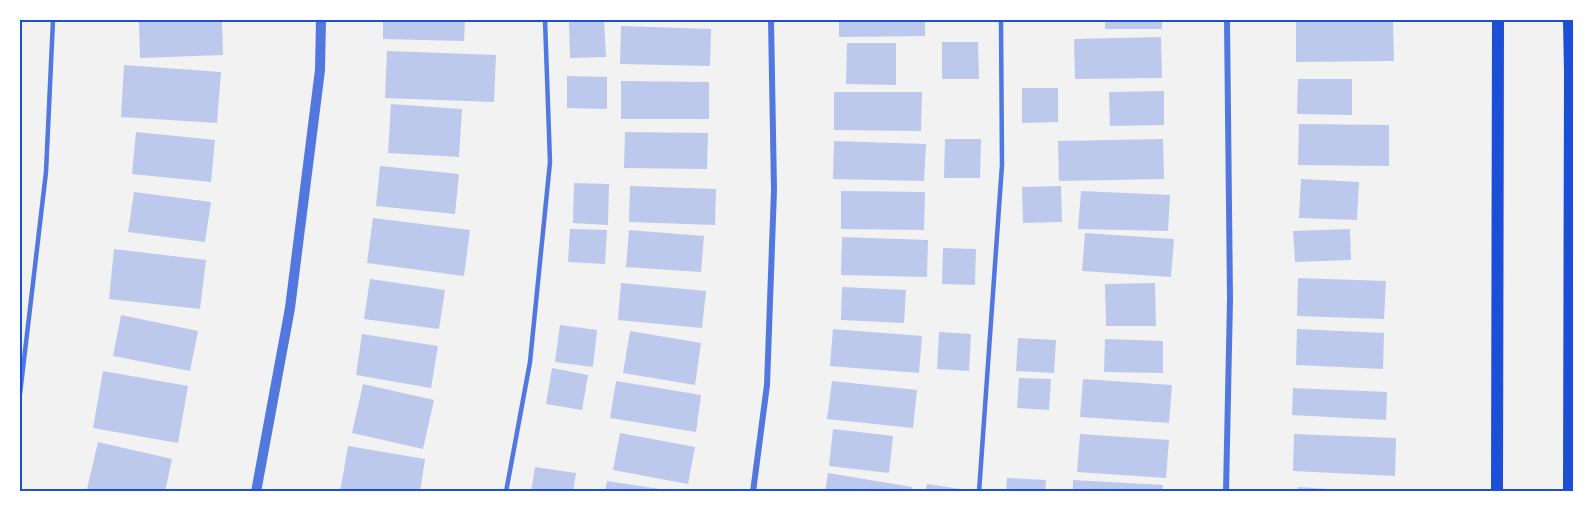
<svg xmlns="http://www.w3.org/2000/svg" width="1593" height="511" font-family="'Source Sans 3',sans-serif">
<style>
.building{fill:#bdc9ec}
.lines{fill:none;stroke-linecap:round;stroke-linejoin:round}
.service{stroke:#5277de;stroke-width:4.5}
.minor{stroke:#5277de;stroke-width:6}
.tertiary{stroke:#5277de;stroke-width:10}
.secondary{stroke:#1d4ed8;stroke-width:12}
.neatline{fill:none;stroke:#1d4ed8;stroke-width:2}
</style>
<rect width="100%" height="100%" fill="#f2f2f2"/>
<g class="building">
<path d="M139,20H222L223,55L140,58Z"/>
<path d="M383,20H465L464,41L383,39Z"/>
<path d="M604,20L606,57L570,58L569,21Z"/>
<path d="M839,20H925V36L839,37Z"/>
<rect x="1105" y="20" width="57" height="9"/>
<path d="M1296,20H1393L1394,61L1296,62Z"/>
<path d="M621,26L711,29L710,66L620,64Z"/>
<path d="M1161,37L1162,78L1075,79L1074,39Z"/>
<path d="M942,42H978L979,79H942Z"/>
<path d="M847,43H896V85L846,84Z"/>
<path d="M387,51L496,55L494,102L385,98Z"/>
<path d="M124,65L221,72L217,123L121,117Z"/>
<path d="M567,76L607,77V109L567,108Z"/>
<path d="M1298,79H1352V115L1297,114Z"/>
<path d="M621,81L709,82V119H621Z"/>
<path d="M1022,88H1058V122L1022,123Z"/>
<path d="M1164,91V125L1110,126L1109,92Z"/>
<path d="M834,92H922L921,131L834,130Z"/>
<path d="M391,104L462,109L459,157L388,153Z"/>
<path d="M1299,124L1389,125V166L1298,165Z"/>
<path d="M136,132L215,140L211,182L132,174Z"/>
<path d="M625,132L708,133L707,169L624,168Z"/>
<path d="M945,139H981L980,178H944Z"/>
<path d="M1163,139L1164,179L1059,181L1058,141Z"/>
<path d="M834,141L926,144L924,181L833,179Z"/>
<path d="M380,166L459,174L455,214L376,206Z"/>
<path d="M1301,179L1359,182L1357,220L1299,218Z"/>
<path d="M574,183L609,184L608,225L573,223Z"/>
<path d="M630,186L716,189L715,225L629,222Z"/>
<path d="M1061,186L1062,222L1023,223L1022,187Z"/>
<path d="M841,191L925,192L924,230L841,229Z"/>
<path d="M1081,191L1170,195L1168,231L1078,229Z"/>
<path d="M134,192L211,202L205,242L128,232Z"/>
<path d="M373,218L470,230L464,276L367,263Z"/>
<path d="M570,229L607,230L605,264L568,262Z"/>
<path d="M1350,229L1351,260L1295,262L1293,231Z"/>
<path d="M629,230L704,236L701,272L626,267Z"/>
<path d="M1085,233L1174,239L1171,277L1082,271Z"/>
<path d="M842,237L928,240L927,277L841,275Z"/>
<path d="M943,248L976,249L975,285L942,284Z"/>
<path d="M114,249L206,260L200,309L109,299Z"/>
<path d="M1298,278L1386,281L1384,319L1297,316Z"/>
<path d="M370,279L445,290L439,329L364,319Z"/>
<path d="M621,283L706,291L702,328L618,320Z"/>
<path d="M1155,283L1156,326H1106L1105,284Z"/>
<path d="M842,287L906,290L904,323L841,320Z"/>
<path d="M121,315L198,331L190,371L113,356Z"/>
<path d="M560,325L597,330L593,367L555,362Z"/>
<path d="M833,329L922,336L919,373L830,366Z"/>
<path d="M1297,329L1384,333L1383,369L1296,365Z"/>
<path d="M630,331L701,343L695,385L623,373Z"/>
<path d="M939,332L971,334L969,371L937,369Z"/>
<path d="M362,334L438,346L431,388L356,375Z"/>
<path d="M1018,338L1056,340L1054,373L1016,371Z"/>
<path d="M1105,339L1163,341V373L1104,372Z"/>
<path d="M552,368L588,375L582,410L546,404Z"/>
<path d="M103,371L188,386L178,443L93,428Z"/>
<path d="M1019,378L1051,379L1049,410L1017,408Z"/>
<path d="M1083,379L1172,385L1169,423L1080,417Z"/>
<path d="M616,381L701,395L696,432L610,418Z"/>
<path d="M832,381L917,390L913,428L827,419Z"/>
<path d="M363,384L434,400L423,449L352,433Z"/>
<path d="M1293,388L1387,392L1386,420L1292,415Z"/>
<path d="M833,429L893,436L889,473L829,466Z"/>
<path d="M620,433L695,447L688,484L613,470Z"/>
<path d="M1080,434L1169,440L1166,478L1077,472Z"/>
<path d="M1294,434L1396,438L1395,476L1293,471Z"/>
<path d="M98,442L172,459L165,492H100L87,489Z"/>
<path d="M348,446L425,459L420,492H340Z"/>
<path d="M535,467L576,473L573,492H531Z"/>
<path d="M828,473L912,487V492H825Z"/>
<path d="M1007,478L1046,480L1045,492H1006Z"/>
<path d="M1073,480L1163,485L1162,492H1073Z"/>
<path d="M607,481L666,490V492H605Z"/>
<path d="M927,484L967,490V492H926Z"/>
<path d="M1298,487L1344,490V492H1298Z"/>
</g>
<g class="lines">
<g class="service">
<path d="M20,394L46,172L53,20"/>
<path d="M506,492L530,362L550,162L545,20"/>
<path d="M979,492L1002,165L1001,20"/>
</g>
<g class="minor">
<path d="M753,492L767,385L774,190L771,20"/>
<path d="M1226,492L1230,299L1227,20"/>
</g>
<path class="tertiary" d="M256,492L290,308L320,70L321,20"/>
<g class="secondary">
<path d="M1497,492L1498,20"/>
<path d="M1569,492L1570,72L1569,20"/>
</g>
</g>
<rect width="1593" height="511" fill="none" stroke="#ffffff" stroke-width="42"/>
<rect x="21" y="21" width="1551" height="469" class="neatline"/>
</svg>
